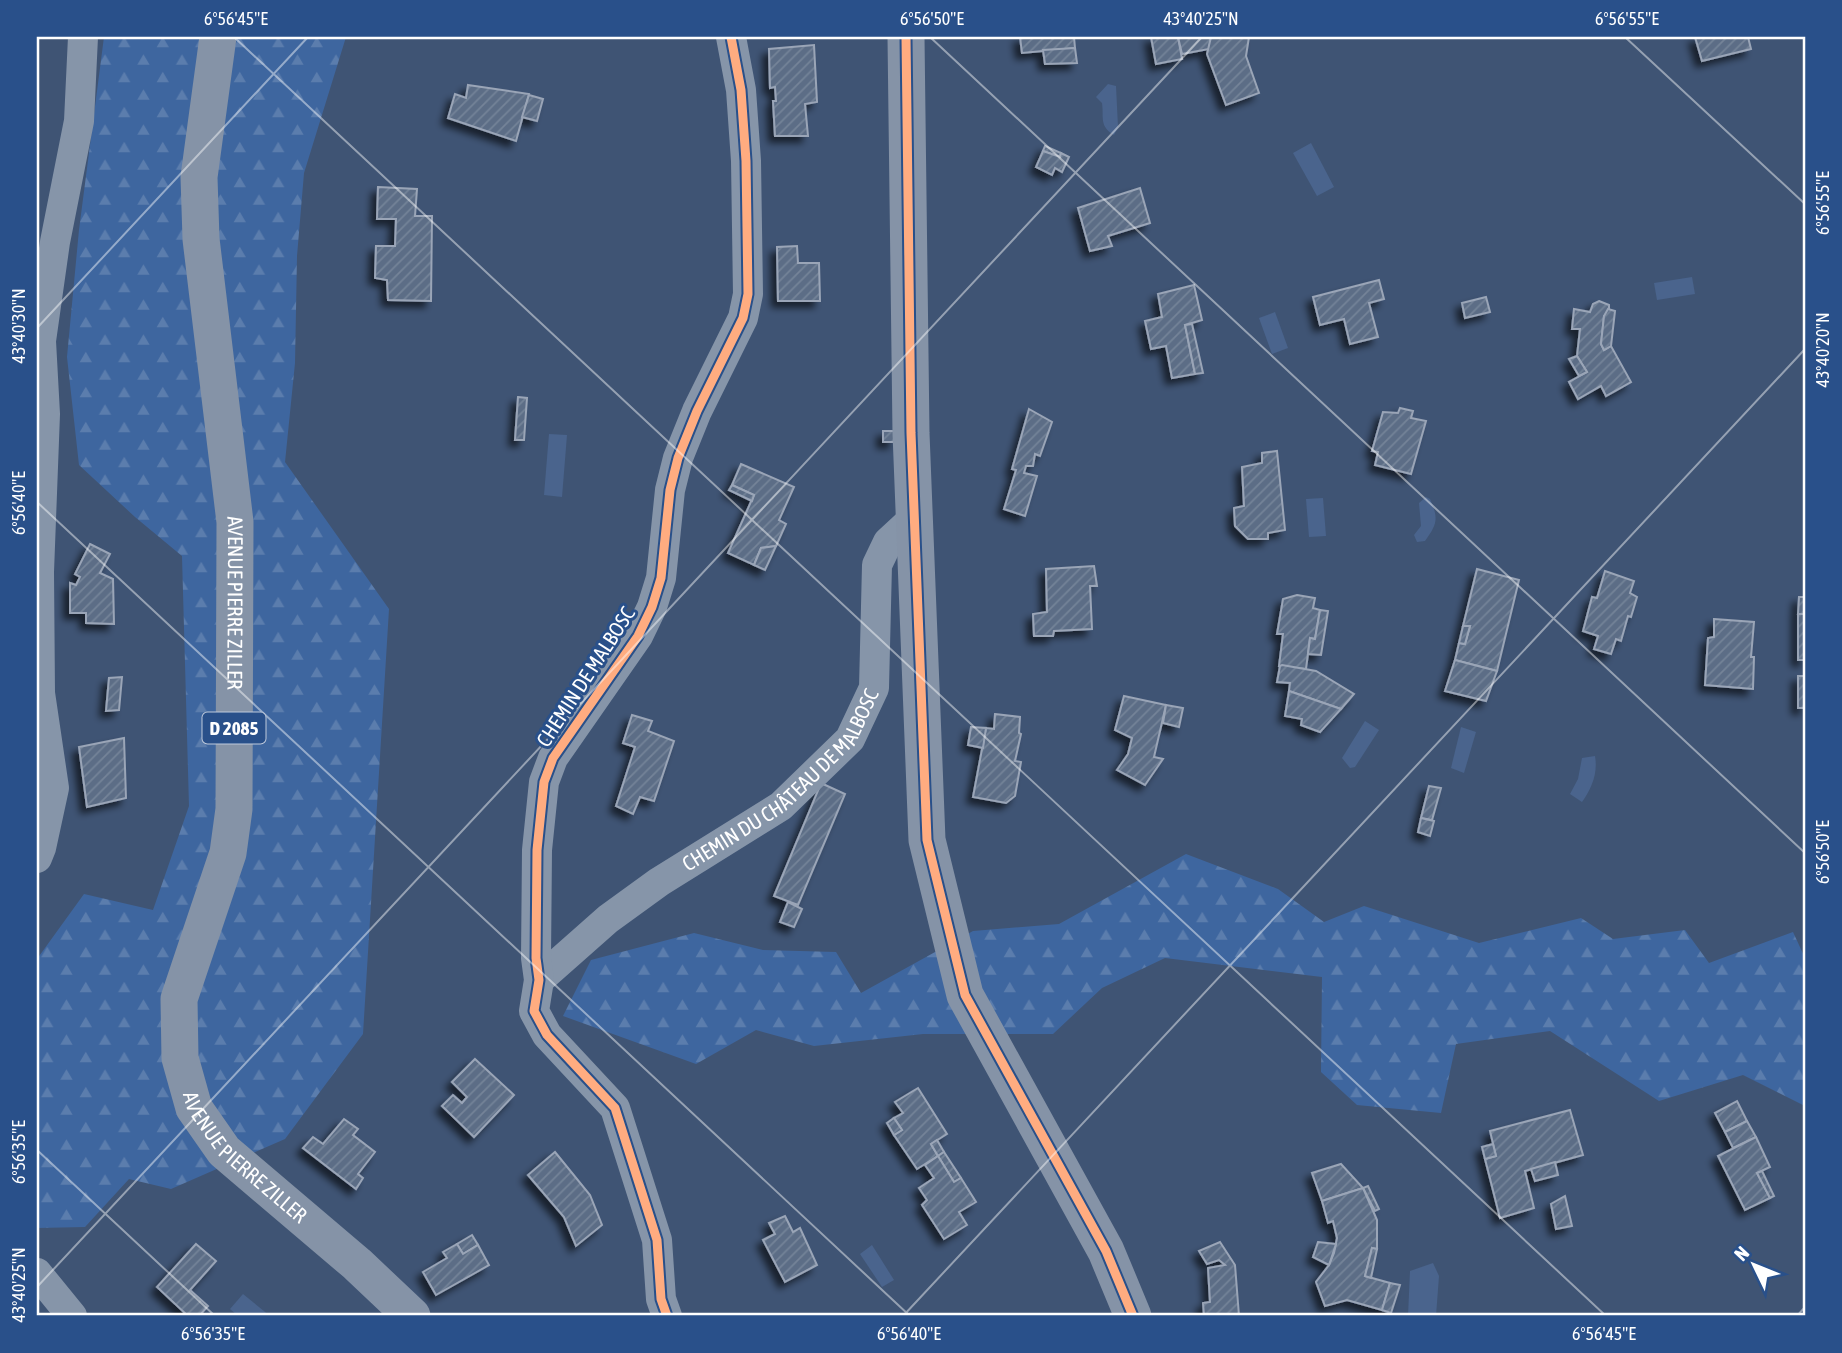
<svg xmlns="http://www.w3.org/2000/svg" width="1842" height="1353" font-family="'Asap Condensed',sans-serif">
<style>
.forest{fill:url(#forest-firs)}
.water{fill:#4a648d}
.building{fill:url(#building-hatch);stroke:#9aa5b7;stroke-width:2;filter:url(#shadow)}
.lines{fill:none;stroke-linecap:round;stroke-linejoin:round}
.minor{stroke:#8695a9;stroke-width:30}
.major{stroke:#8593a7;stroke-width:37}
.cycleway-casing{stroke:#29508a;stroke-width:13}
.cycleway{stroke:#ffac80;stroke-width:9}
.ticks{fill:none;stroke:#fff;stroke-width:2;stroke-opacity:0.45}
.labels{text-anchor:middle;stroke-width:6;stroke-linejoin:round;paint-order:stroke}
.shield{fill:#29508a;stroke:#bfcadc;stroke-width:2}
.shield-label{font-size:19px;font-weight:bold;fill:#fff}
.street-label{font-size:21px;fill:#fff;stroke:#29508a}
.neatline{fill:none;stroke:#fff;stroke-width:2.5}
.ticks-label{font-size:18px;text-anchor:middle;fill:#fff}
</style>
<defs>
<pattern id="forest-firs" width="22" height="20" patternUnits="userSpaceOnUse" patternTransform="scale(1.75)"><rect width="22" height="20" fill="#3e669f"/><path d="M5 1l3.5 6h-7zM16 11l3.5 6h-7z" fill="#5b7dad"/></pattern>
<pattern id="building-hatch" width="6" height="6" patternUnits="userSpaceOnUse" patternTransform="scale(1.75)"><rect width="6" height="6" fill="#5c6d86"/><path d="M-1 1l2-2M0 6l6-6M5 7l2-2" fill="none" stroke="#748398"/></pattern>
<filter id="shadow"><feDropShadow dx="-6" dy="6" stdDeviation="3.5" flood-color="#0009"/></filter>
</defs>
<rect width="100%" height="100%" fill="#3f5474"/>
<g class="forest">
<path d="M104,37H346L304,173L297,256L295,363L285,462L389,609L363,1034L285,1139L171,1189L129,1179L85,1227L37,1228V959L84,894L153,910L189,806L182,556L135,517L79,465L67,357L79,230Z"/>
<path d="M1186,854L1278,889L1324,922L1364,906L1479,943L1581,918L1613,939L1685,930L1709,963L1793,932L1805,958V1106L1743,1075L1659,1101L1550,1031L1456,1044L1441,1113L1357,1105L1321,1072L1322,977L1165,958L1102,988L1053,1034H923L814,1046L756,1030L696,1064L563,1016L591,960L694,933L763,950L836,952L861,993L973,931L1059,924Z"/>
</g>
<g class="water">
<path d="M1108,84L1116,86L1118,127L1114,135C1099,126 1104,118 1102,103L1096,97Z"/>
<path d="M1311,143L1334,187L1317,196L1293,153Z"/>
<path d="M1692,277L1695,294L1657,300L1654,283Z"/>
<path d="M1275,312L1288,348L1272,354L1259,318Z"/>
<path d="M549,434L567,435L562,497L544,495Z"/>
<path d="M1426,497L1430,499C1439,519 1437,524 1425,541L1417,542L1414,535L1421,526L1419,503Z"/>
<path d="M1323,498L1326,536L1309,537L1306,499Z"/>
<path d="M1365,721L1379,730L1355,767L1350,768L1342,758Z"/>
<path d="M1461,727L1476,732L1464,773L1451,768Z"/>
<path d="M1595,756C1598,773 1592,788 1582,802L1570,794L1578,779L1582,758Z"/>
<path d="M872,1245L894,1280L882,1287L860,1254Z"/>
<path d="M1433,1263L1439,1276L1436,1316H1408L1410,1271Z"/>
<path d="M243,1294L270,1316H238L230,1309Z"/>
</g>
<g class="building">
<path d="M1020,37H1074L1075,48L1022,53Z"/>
<path d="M1151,37H1178L1182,59L1156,64Z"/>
<path d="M1178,37H1211L1209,49L1182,54Z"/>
<path d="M1211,37H1249L1246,56L1259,93L1226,105L1207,54Z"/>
<path d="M1695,37H1748L1751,49L1702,61Z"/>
<path d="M814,45L817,102L805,104L808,136H775L773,101H776L775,87L770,88L769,49Z"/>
<path d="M1075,48L1077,63L1045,64L1043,50Z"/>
<path d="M468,85L529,94L516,141L448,118L455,94L466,98Z"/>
<path d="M529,95L543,99L537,121L522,117Z"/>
<path d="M1045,146L1061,153L1060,157L1043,151Z"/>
<path d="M1043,151L1060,157L1061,153L1069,157L1062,172L1055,168L1052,175L1036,167Z"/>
<path d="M378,187L417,189L415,216H432L431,301L388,300L387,280L375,278L376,246H395L396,219H377Z"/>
<path d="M1140,188L1150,223L1108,236L1112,246L1090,251L1078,208Z"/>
<path d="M797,246L798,263H819L820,301H778L777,247Z"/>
<path d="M1379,280L1384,299L1369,303L1378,337L1350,344L1344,319L1320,325L1313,297Z"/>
<path d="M1194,285L1202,320L1185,325L1195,374L1172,378L1166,346L1151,349L1145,321L1162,317L1158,294Z"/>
<path d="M1486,297L1490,312L1465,318L1462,303Z"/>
<path d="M1599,301L1609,305V312L1604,316L1601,344L1604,350L1611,346L1631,382L1606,396L1601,386L1578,399L1569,382L1587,372L1577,356L1580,329H1572L1574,309L1590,312L1593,304Z"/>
<path d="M1608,309L1615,311L1611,346L1604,350L1601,344L1604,316Z"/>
<path d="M1192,324L1203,373L1195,374L1185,325Z"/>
<path d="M1577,356L1587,372L1579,376L1569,359Z"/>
<path d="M518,397L527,398L524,440H515Z"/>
<path d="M1400,408L1413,411L1411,418L1426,421L1411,474L1375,465L1378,452L1372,451L1383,412L1398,413Z"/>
<path d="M1029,409L1052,422L1040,456L1035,454L1033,466H1026L1024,473L1037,476L1025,516L1004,509L1016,470L1012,469Z"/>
<rect x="883" y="431" width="11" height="11"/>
<path d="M1277,451L1285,530L1268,533V539H1248L1235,526L1234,508L1244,506L1242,467L1262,463V453Z"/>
<path d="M741,464L794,487L779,520L786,524L776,546L761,548L754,565L728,553L754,495L732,485Z"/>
<path d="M732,485L754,495L752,501L729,490Z"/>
<path d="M90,544L110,554L100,573L113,579L114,624L86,623V613H70V583L76,585L80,577L75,574Z"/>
<path d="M776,546L765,570L754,565L761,548Z"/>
<path d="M1094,566L1097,586H1090L1092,629L1054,631L1053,636H1034L1033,614L1047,612L1046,569Z"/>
<path d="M1477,569L1519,580L1497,671L1455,660L1459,643L1465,644L1470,626H1463Z"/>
<path d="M1605,571L1634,581L1630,593L1637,597L1631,617L1628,616L1621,641L1616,639L1611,654L1594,649L1598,636L1583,631L1592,597L1597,598Z"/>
<path d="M1297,595L1315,598L1313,608L1320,610L1315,639L1310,638L1306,669L1279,666L1283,634H1277L1283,599Z"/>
<path d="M1799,597H1805V614H1798Z"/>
<path d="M1320,610L1328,611L1321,655L1308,654L1310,638L1315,639Z"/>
<rect x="1798" y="614" width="7" height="46"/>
<path d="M1714,619L1754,622L1751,657H1754L1753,689L1705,685L1708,638L1714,637Z"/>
<path d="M1463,626H1470L1465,644L1459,643Z"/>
<path d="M1455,660L1497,671L1486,701L1445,691Z"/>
<path d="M1282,665L1316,671L1354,694L1341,709L1289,691L1290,683L1277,682L1280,666Z"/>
<rect x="1798" y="676" width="7" height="32"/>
<path d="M122,677L119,710L106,711L109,678Z"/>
<path d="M1289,691L1341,709L1320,732L1301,725L1302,719L1285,716Z"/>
<path d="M1124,696L1166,705L1154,757L1163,759L1145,785L1117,770L1128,754L1132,738L1115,730Z"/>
<path d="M1166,705L1183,708L1179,727L1163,723Z"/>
<path d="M995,714L1020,717L1019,733L1021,734L1015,761L1021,762L1015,796L1006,803L973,797L986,728L994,729Z"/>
<path d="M632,715L652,721L648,731L674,741L654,801L640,797L633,814L616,806L635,747L623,743Z"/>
<path d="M971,727L986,728L983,748L968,745Z"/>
<path d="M124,738L126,798L87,807L79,747Z"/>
<path d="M823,784L845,794L798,905L774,896L819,788Z"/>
<path d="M1429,786L1441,788L1432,820L1421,818Z"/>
<path d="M1421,818L1434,821L1430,836L1418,832Z"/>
<path d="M788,902L802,909L794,927L780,922Z"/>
<path d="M475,1059L514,1095L474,1137L442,1106L453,1095L462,1103L467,1097L452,1082Z"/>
<path d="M918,1088L947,1134L931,1144L938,1156L917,1169L894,1135L902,1130L894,1118L903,1113L895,1102Z"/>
<path d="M1737,1101L1747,1121L1725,1132L1715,1113Z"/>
<path d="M1570,1110L1583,1155L1525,1171L1534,1208L1500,1218L1485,1159L1496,1156L1490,1131Z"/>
<path d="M894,1118L902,1130L894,1135L887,1123Z"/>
<path d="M344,1119L358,1129L353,1135L375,1152L358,1174L363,1178L356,1189L303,1148L313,1137L323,1144Z"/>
<path d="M1747,1121L1756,1137L1733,1148L1725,1132Z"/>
<path d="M1756,1137L1770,1167L1757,1173L1770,1198L1745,1210L1718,1156Z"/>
<path d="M937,1140L944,1152L938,1156L931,1144Z"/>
<path d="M1493,1144L1496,1156L1485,1159L1482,1147Z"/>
<path d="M555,1152L590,1195L602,1225L576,1246L564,1217L528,1175Z"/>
<path d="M944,1152L961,1178L954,1182L938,1156Z"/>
<path d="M938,1156L954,1182L961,1178L976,1202L959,1212L967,1225L944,1239L922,1205L927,1200L919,1188L934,1178L925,1165Z"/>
<path d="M1555,1162L1558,1175L1535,1181L1531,1169Z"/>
<path d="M1341,1164L1363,1188L1322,1201L1312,1173Z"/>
<path d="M1762,1171L1774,1196L1770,1198L1757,1173Z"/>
<path d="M1368,1186L1379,1209L1375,1211L1363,1188Z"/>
<path d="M1363,1188L1377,1220V1249L1372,1248L1365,1276L1390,1283L1382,1310L1347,1300L1325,1306L1316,1282L1329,1265L1334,1253L1337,1238L1333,1221L1328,1223L1322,1201Z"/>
<path d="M1565,1196L1572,1226L1556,1229L1551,1204Z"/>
<path d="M785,1216L793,1232L800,1228L817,1265L785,1282L763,1240L775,1234L769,1223Z"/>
<path d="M472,1235L478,1245L463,1254L457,1244Z"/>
<path d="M1220,1242L1235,1265L1239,1316H1204L1203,1303L1210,1302L1208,1268L1225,1265L1219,1260L1207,1264L1199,1251Z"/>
<path d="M1318,1242L1336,1244L1329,1265L1313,1257Z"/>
<path d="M196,1244L216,1261L190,1290L208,1306L199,1316H188L157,1287Z"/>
<path d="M457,1244L463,1254L478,1245L489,1265L436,1295L423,1272L447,1258L443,1252Z"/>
<path d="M1372,1248L1377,1249L1371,1278L1365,1276Z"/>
<path d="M1390,1283L1400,1285L1391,1313L1382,1310Z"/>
</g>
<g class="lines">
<g class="minor">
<path d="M37,858L41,848L54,788L40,693L39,572L45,414L41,341L55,242L79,121L83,37"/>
<path id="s1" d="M539,980L608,919L659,882L781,806L850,739L874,688L877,565L888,542L914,518"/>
<path d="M37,1273L72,1316"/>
<path d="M667,1316L661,1299L657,1240L615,1108L547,1035L534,1011L539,980L536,958L537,850L544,782L553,758L638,636L652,607L661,578L670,490L678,458L697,411L743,318L748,294L746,161L741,90L731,37"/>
</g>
<g class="major">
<path id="s2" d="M218,37L199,177L201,239L235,522L234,809L228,853L179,999L180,1058L194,1108L224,1151L357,1264L412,1316"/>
<path d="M906,37L911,433L927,840L965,995L1106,1251L1133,1316"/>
</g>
<defs>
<g id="cycleway">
<path d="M906,37L911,433L927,840L965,995L1106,1251L1133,1316"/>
<path d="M667,1316L661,1299L657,1240L615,1108L547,1035L534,1011L539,980L536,958L537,850L544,782L553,758L638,636L652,607L661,578L670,490L678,458L697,411L743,318L748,294L746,161L741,90L731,37"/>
</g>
</defs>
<use href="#cycleway" class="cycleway-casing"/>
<use href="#cycleway" class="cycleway"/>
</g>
<path class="ticks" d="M234,37L1606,1316M930,37L1805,853M1625,37L1805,204M37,328L308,37M37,502L910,1316M37,1150L215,1316M37,1287L1202,37M903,1316L1805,349M1797,1316L1805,1307"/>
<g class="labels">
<rect class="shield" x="202.5" y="712.5" width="63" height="31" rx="5"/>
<g class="shield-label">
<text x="234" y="735">D 2085</text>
</g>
<g class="street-label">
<text dy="7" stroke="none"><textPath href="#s2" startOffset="569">AVENUE PIERRE ZILLER</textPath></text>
<text transform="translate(586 677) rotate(-57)" y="7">CHEMIN DE MALBOSC</text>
<text dy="7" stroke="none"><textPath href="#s1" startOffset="317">CHEMIN DU CHÂTEAU DE MALBOSC</textPath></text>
<text dy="7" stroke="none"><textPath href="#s2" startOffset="1155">AVENUE PIERRE ZILLER</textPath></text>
</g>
</g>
<rect width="1842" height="1353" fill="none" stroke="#29508a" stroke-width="77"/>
<g transform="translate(1754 1265) rotate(313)" stroke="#29508a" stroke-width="5" paint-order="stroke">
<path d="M0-5L12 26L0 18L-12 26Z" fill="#ffffff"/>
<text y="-10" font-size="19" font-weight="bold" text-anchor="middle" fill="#ffffff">N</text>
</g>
<rect x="38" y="38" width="1766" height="1276" class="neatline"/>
<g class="ticks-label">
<text x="236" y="25">6°56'45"E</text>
<text x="932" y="25">6°56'50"E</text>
<text x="1201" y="25">43°40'25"N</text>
<text x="1627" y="25">6°56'55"E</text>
<text transform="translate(1823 203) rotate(-90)" y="6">6°56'55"E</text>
<text transform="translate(19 326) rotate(-90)" y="6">43°40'30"N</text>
<text transform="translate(1823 350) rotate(-90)" y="6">43°40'20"N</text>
<text transform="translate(19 503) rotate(-90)" y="6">6°56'40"E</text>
<text transform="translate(1823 852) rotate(-90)" y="6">6°56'50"E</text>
<text transform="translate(19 1152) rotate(-90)" y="6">6°56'35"E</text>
<text transform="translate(19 1285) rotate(-90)" y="6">43°40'25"N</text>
<text x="213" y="1340">6°56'35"E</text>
<text x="909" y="1340">6°56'40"E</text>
<text x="1604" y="1340">6°56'45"E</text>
</g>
</svg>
